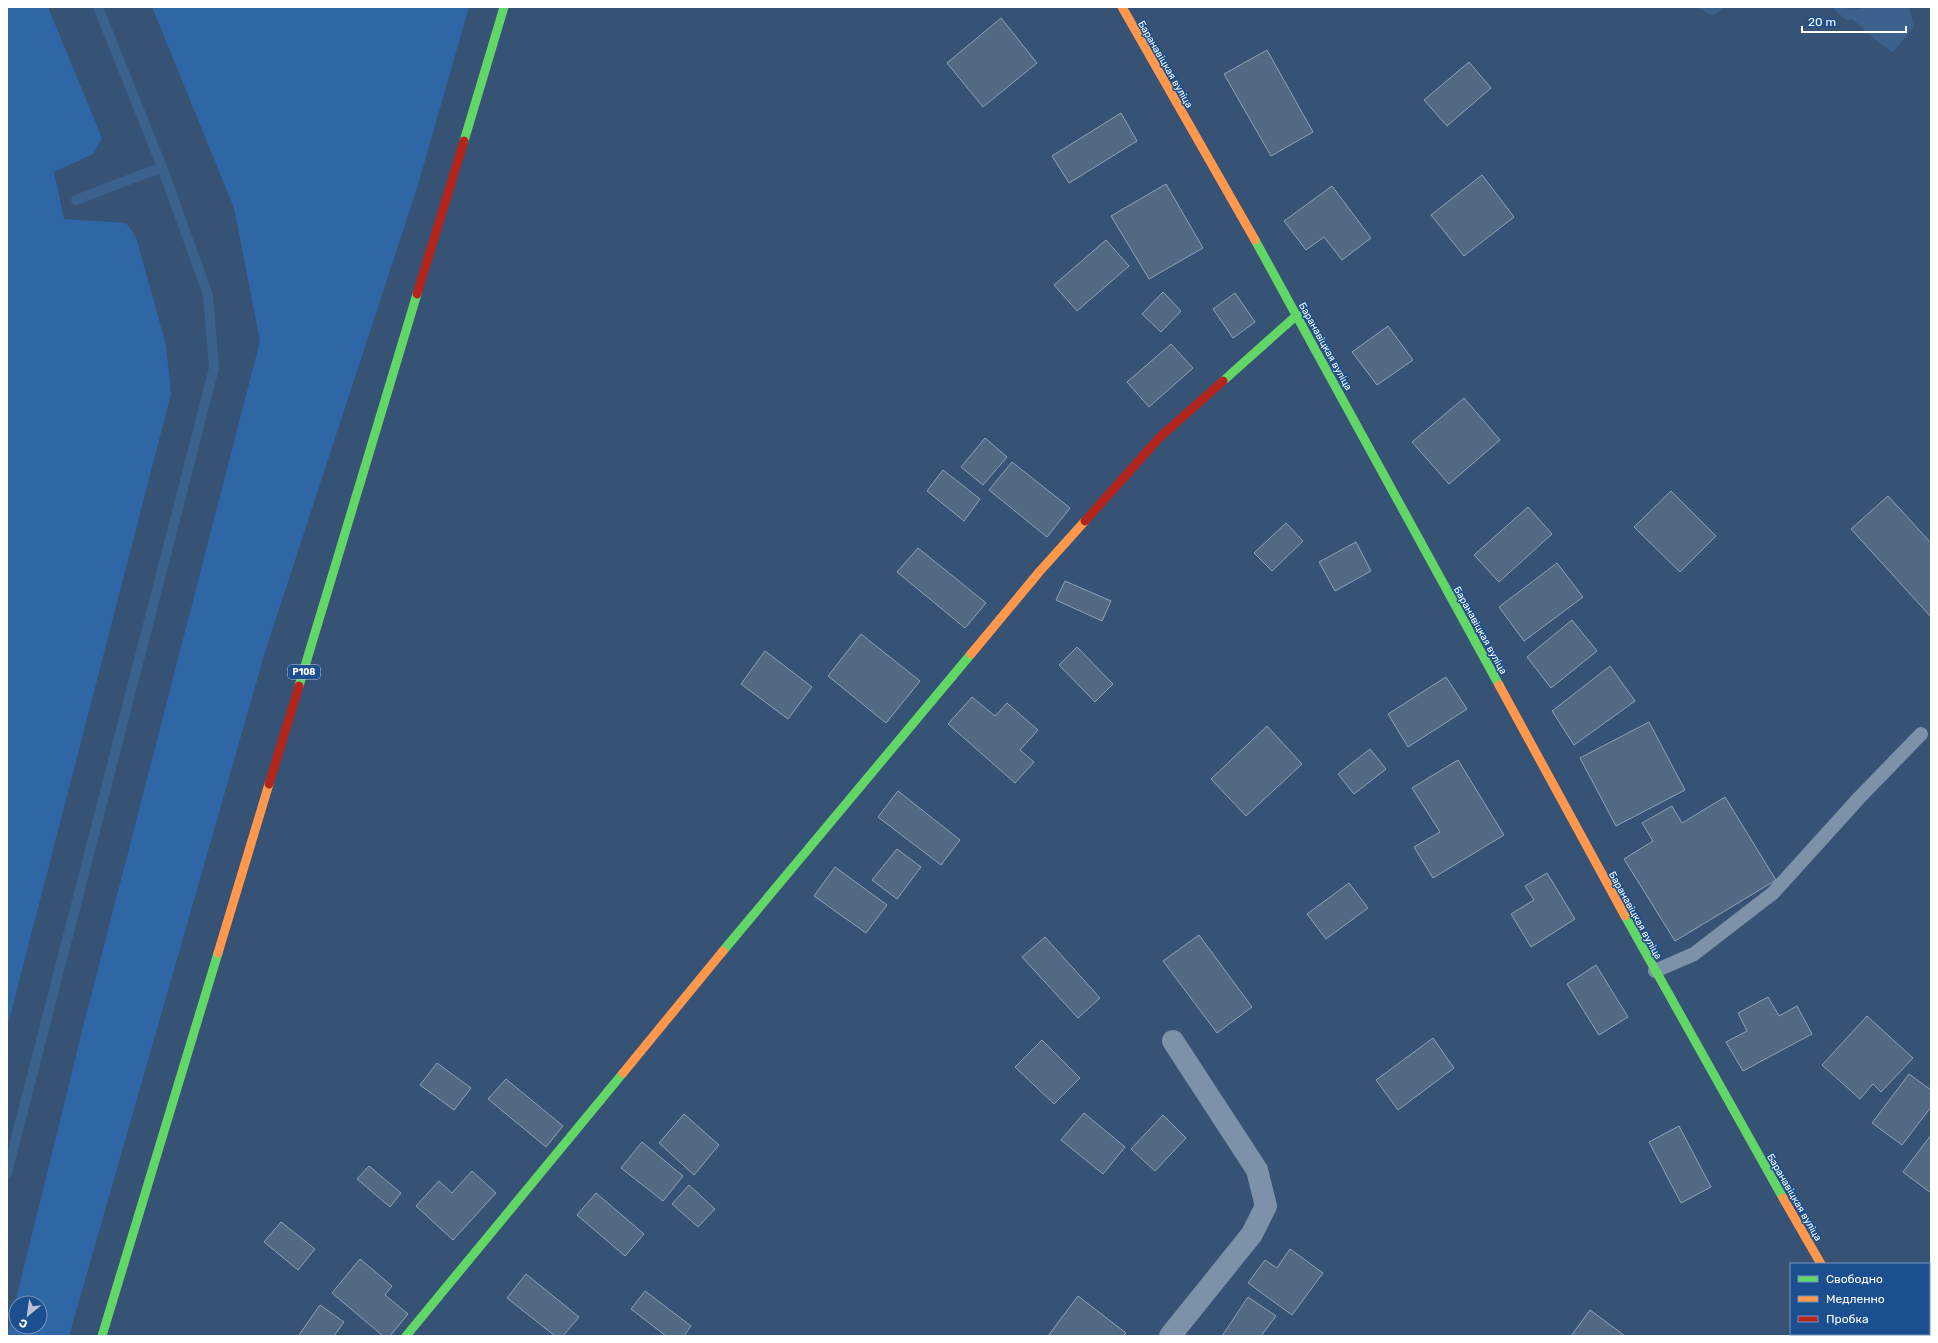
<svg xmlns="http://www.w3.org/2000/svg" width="1938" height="1343" font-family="Rubik,sans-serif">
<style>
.green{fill:#2f66a5;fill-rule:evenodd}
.water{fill:#3b618d}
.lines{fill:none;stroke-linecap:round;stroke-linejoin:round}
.stream{stroke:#3b618d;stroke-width:10}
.building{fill:#526984;stroke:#92a2b6}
.lane{stroke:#7d92a8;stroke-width:14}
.street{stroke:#7d92a8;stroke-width:22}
.fast{stroke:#63d668;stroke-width:9}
.slow{stroke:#ff974d;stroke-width:9}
.jam{stroke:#b3261e;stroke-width:9}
.labels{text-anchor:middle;stroke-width:3;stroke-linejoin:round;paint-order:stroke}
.shield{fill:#1b4f8f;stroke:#bbcadd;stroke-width:1}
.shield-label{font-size:9px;font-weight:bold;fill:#fff}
.street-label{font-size:10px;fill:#fff;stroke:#1b4f8f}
</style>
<rect width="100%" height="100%" fill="#365274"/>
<g class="green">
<path d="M7,7H48L102,138L93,154L54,172L64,219L126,223L136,237L166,345L171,394L7,1028Z"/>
<path d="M152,7H469L418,185L266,649L69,1336H7L84,1023L260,341L234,208ZM16,1303H40V1327H16Z"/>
</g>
<g class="water">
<path d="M1696,7H1725L1713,16Z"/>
<path d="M1865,7H1909L1914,27L1893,52L1879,43L1848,15Z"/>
</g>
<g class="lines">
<g class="stream">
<path d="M1839,7L1848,15L1862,14"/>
<path d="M76,200L162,167"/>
<path d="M7,1173L214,368L208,295L162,167L98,7"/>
</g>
</g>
<g class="building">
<path d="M1001,18L1037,63L983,107L947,63Z"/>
<path d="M1267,50L1313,132L1271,156L1224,74Z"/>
<path d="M1469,62L1491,88L1447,126L1424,100Z"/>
<path d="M1121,113L1137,141L1069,183L1052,156Z"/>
<path d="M1482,175L1514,217L1464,256L1431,215Z"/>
<path d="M1166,184L1203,248L1149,279L1111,216Z"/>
<path d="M1332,186L1371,238L1342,260L1324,237L1306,250L1284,221Z"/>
<path d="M1106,240L1129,266L1077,311L1054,285Z"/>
<path d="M1163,292L1181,311L1161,332L1142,314Z"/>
<path d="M1235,293L1255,322L1233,338L1213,309Z"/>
<path d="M1388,326L1413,360L1377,385L1352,352Z"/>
<path d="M1171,344L1193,368L1149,407L1127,382Z"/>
<path d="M1464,398L1500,440L1449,484L1412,442Z"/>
<path d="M985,438L1007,457L983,485L961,467Z"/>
<path d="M1012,462L1070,508L1047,537L989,490Z"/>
<path d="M943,470L980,499L964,521L927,491Z"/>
<path d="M1671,491L1716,536L1680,572L1634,527Z"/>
<path d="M1888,496L1931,543V617L1851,529Z"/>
<path d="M1528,507L1552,534L1499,582L1474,555Z"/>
<path d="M1286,523L1303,541L1272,571L1254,553Z"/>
<path d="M1356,542L1371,571L1335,591L1319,562Z"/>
<path d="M918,548L986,603L965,628L897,572Z"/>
<path d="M1557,563L1583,597L1524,641L1499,607Z"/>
<path d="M1065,581L1111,601L1102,621L1056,600Z"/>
<path d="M1572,620L1597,651L1551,688L1527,657Z"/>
<path d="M861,634L920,681L886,723L828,676Z"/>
<path d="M1077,647L1113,684L1095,702L1059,665Z"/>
<path d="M765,651L812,687L788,719L741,684Z"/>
<path d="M1610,666L1635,701L1574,745L1552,711Z"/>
<path d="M1446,677L1467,709L1408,747L1388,714Z"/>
<path d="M972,697L995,716L1007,703L1038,730L1020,750L1034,762L1015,783L948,724Z"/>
<path d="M1649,722L1685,790L1616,826L1580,758Z"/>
<path d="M1267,726L1302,764L1246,816L1211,779Z"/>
<path d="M1370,749L1386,769L1354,794L1338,774Z"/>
<path d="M1458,760L1504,835L1433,878L1414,847L1440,832L1412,788Z"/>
<path d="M898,791L960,840L941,865L878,817Z"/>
<path d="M1725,797L1776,880L1675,941L1624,859L1653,841L1642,823L1672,806L1682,823Z"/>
<path d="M897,849L921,867L897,899L872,880Z"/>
<path d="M835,867L887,905L866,933L814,896Z"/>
<path d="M1547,873L1575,919L1531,947L1511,914L1534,900L1525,886Z"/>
<path d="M1349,883L1368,908L1326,939L1307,914Z"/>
<path d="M1199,935L1252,1007L1217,1033L1163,961Z"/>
<path d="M1045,937L1100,998L1078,1018L1022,957Z"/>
<path d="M1596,965L1628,1017L1599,1035L1567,984Z"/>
<path d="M1768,997L1779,1016L1797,1006L1812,1034L1743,1071L1726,1042L1747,1031L1738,1013Z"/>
<path d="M1867,1016L1913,1058L1881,1092L1873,1084L1860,1099L1822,1065Z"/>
<path d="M1433,1038L1454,1068L1398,1110L1376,1080Z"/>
<path d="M1042,1040L1080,1078L1054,1104L1015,1067Z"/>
<path d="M437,1063L471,1088L454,1110L420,1085Z"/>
<path d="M1909,1074L1931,1090V1107L1902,1145L1872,1123Z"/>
<path d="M506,1079L563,1126L546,1147L488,1099Z"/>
<path d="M1084,1113L1125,1147L1103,1174L1061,1140Z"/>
<path d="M684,1114L719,1145L694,1175L659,1143Z"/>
<path d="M1163,1115L1186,1138L1155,1171L1131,1149Z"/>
<path d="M1679,1126L1711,1187L1681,1203L1649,1142Z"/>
<path d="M1931,1135V1193L1903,1172Z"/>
<path d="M642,1142L683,1176L663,1201L621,1168Z"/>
<path d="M369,1166L401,1193L390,1207L357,1179Z"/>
<path d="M472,1171L496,1193L453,1240L416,1206L439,1181L452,1193Z"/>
<path d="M689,1185L715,1209L698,1227L672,1204Z"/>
<path d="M596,1193L644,1234L625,1256L577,1215Z"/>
<path d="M281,1222L315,1249L298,1270L264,1242Z"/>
<path d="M1290,1249L1323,1273L1292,1315L1248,1283L1265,1260L1277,1268Z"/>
<path d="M360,1259L392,1286L385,1295L408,1314L390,1336H383L332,1293Z"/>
<path d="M526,1274L579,1317L563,1336H555L507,1298Z"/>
<path d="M1931,1277V1336H1919L1917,1334H1929V1279Z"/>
<path d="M645,1291L691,1326L684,1336H666L631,1309Z"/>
<path d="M1078,1296L1126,1333L1123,1336H1048Z"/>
<path d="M1248,1297L1276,1316L1261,1336H1222Z"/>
<path d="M320,1305L344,1322L334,1336H301L299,1335Z"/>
<path d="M1590,1310L1625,1336H1571Z"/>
</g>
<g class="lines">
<path class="lane" d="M1655,971L1694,954L1773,893L1859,798L1921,734"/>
<path class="street" d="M1170,1336L1252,1234L1266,1206L1257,1170L1173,1041"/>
<g class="fast">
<path d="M464,141L504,7"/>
<path d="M1255,240L1499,685"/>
<path d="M1223,381L1297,315"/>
<path d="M299,686L417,294"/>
<path d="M1625,916L1783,1198"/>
<path d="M723,951L971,654"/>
<path d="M1876,1334L1878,1336"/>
<path d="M102,1336L218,953"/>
<path d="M406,1336L623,1073"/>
</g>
<g class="slow">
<path d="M1122,7L1255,240"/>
<path d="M971,654L1040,571L1085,521"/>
<path d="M1499,685L1625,916"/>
<path d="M218,953L269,784"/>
<path d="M623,1073L723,951"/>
<path d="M1783,1198L1821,1264"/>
</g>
<g class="jam">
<path d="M417,294L464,141"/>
<path d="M1085,521L1160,437L1223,381"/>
<path d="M269,784L299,686"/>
</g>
</g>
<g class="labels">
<rect class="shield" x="288" y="665" width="32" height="14" rx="3"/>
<g class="shield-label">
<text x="304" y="675">Р108</text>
</g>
<g class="street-label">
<text transform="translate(1166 64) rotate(60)" y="4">Баранавіцкая вуліца</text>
<text transform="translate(1326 346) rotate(61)" y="4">Баранавіцкая вуліца</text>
<text transform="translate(1481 630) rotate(61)" y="4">Баранавіцкая вуліца</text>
<text transform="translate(1636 915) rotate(61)" y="4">Баранавіцкая вуліца</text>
<text transform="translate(1795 1197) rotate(60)" y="4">Баранавіцкая вуліца</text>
</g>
</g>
<rect width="1938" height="1343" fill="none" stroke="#ffffff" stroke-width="16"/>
<rect x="1790" y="1263" width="140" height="72" fill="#1b4f8f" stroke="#7695bc"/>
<rect x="1798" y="1276" width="20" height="6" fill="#63d668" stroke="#7695bc"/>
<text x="1826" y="1283" font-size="12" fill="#ffffff">Свободно</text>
<rect x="1798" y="1296" width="20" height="6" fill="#ff974d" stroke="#7695bc"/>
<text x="1826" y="1303" font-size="12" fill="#ffffff">Медленно</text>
<rect x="1798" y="1316" width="20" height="6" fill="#b3261e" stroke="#7695bc"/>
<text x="1826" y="1323" font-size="12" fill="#ffffff">Пробка</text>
<g transform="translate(28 1315) rotate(209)"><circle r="19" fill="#1b4f8f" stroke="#7695bc"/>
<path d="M0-3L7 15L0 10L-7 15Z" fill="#b9c2ce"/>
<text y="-6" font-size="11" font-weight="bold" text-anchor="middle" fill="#ffffff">С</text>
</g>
<path d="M1802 26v6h104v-6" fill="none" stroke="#ffffff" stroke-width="2"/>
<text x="1808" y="26" font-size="12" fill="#ffffff" stroke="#1b4f8f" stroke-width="3" paint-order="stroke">20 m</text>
</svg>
